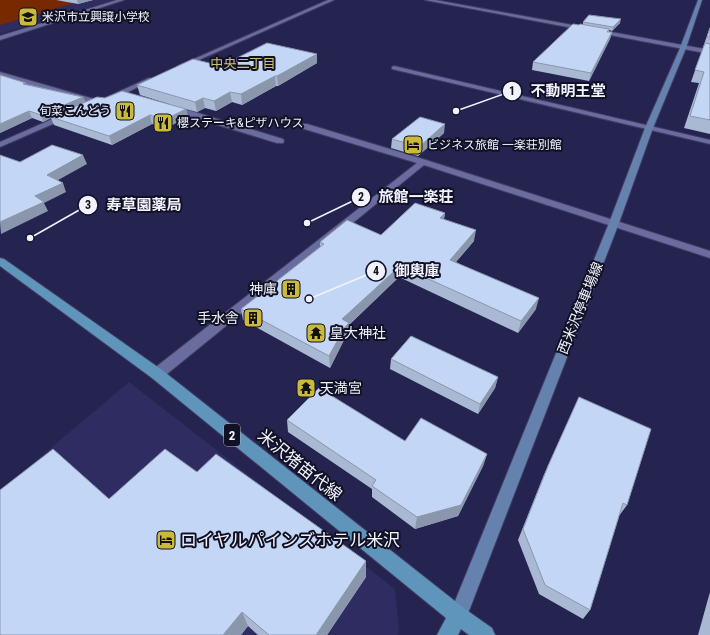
<svg xmlns="http://www.w3.org/2000/svg" width="710" height="635" font-family="'Roboto Condensed','Noto Sans JP',sans-serif">
<style>
.built{fill:#2e2c60}
.green{fill:#792900}
.lines{fill:none;stroke-linecap:round;stroke-linejoin:round}
.minor-casing{stroke:#423d61;stroke-width:2}
.tertiary-casing{stroke:#423d61;stroke-width:2}
.secondary-casing{stroke:#423d61;stroke-width:2}
.primary-casing{stroke:#423d61;stroke-width:2}
.minor{fill:#6a6c9f;fill-rule:evenodd}
.tertiary{fill:#6a6c9f;fill-rule:evenodd}
.secondary{fill:#6581ad;fill-rule:evenodd}
.primary{fill:#6095bb;fill-rule:evenodd}
.wall{fill:#a9b8d3}
.shaded-wall{fill:#8996ac}
.building{fill:#c4d6f5;stroke:#8996ac}
.labels{text-anchor:middle;stroke-width:4;stroke-linejoin:round;paint-order:stroke}
.far-poi-label{font-size:12px;fill:#f1f2fe;stroke:#111125;text-anchor:start}
.far-neighbourhood-label{font-size:13px;fill:#cdc274;stroke:#111125}
.shield{fill:#111125;stroke:#aeaebd;stroke-width:1}
.shield-label{font-size:13px;font-weight:bold;fill:#f1f2fe}
.poi-label{font-size:14px;fill:#f1f2fe;stroke:#111125;text-anchor:end}
.street-label{font-size:14px;fill:#f1f2fe;stroke:#111125}
.near-street-label{font-size:17px;fill:#f1f2fe;stroke:#111125}
.near-poi-label{font-size:17px;fill:#f1f2fe;stroke:#111125;text-anchor:start}
.leader{fill:none;stroke:#f1f2fe;stroke-width:1.5}
.callout-dot{fill:#f1f2fe;stroke:#111125;stroke-width:1.5}
.mark-label{font-size:12px;text-anchor:middle;font-weight:bold;fill:#111}
.callout-label{font-size:15px;text-anchor:middle;font-weight:bold;fill:#f1f2fe;stroke:#111125;stroke-width:4;stroke-linejoin:round;paint-order:stroke}
</style>
<rect width="100%" height="100%" fill="#252451"/>
<g class="built">
<path d="M0,0H113L0,34Z"/>
<path d="M129,382L395,589L399,632L397,635H0V491Z"/>
</g>
<path class="green" d="M0,0H75L81,1L0,25Z"/>
<g class="lines">
<defs>
<g id="minor">
<path d="M328,0H334L183,67L178,66Z"/>
<path d="M394,66L710,140V144L392,69V67Z"/>
<path d="M0,72L101,101L102,103L98,105H95L0,76Z"/>
<path d="M149,78L154,79L112,100H109L105,98Z"/>
<path d="M169,106H175L283,139L284,141L283,143H277L169,110Z"/>
<path d="M64,114H70L71,116L0,147V142Z"/>
<path d="M301,124H307L426,160L710,251V258L424,165L162,378L157,379L152,378L150,374L152,370L417,163L301,128Z"/>
</g>
<g id="tertiary">
<path d="M117,0H124L0,40V36Z"/>
<path d="M425,0H435L710,50V54Z"/>
</g>
<path id="secondary" d="M698,0H702L686,48L653,128L619,223L467,616L465,623L458,625L451,623L449,616L609,223L645,128L680,48Z"/>
<path id="primary" d="M0,258L4,259L162,370L465,609L492,628L495,635H469L461,629L458,635H437L446,618L152,378L0,266Z"/>
</defs>
<use href="#minor" class="minor-casing"/>
<use href="#tertiary" class="tertiary-casing"/>
<use href="#secondary" class="secondary-casing"/>
<use href="#primary" class="primary-casing"/>
<use href="#minor" class="minor"/>
<use href="#tertiary" class="tertiary"/>
<use href="#secondary" class="secondary"/>
<use href="#primary" class="primary"/>
</g>
<g class="wall">
<path d="M56,0H93L78,4Z"/>
<path d="M583,22L620,23L612,31L609,30V32H612L610,39L589,81L532,70L533,62L579,25L583,24Z"/>
<path d="M710,27V134L684,128L699,83L691,82Z"/>
<path d="M317,54V63L278,86H276L242,105L232,102L216,111L205,108L197,112L186,109L188,117L166,128L152,124L112,145L54,125L51,118L43,122L32,118L0,133V75L26,84L83,97L85,102L105,98L169,104L140,95L137,85L221,66Z"/>
<path d="M444,133L418,156L391,148L392,139Z"/>
<path d="M445,213L444,219L474,241L456,262L536,309L518,333L399,277L349,325V334L345,338L330,368L243,320L241,309L320,247V242L381,235Z"/>
<path d="M391,359L498,377L495,388L478,414L390,369Z"/>
<path d="M579,397L627,505L619,516L590,610L583,619L539,594L518,540L543,477Z"/>
<path d="M287,420L405,441L487,454L483,466L458,516L415,529L372,497V489L288,432Z"/>
<path d="M197,472L366,561V577L327,635H258L248,626L241,635H0L109,499Z"/>
<path d="M710,592V635H698Z"/>
</g>
<g class="shaded-wall">
<path d="M77,0H93L78,4Z"/>
<path d="M621,19L620,23L612,31L613,27Z"/>
<path d="M612,32L610,39L589,81L591,73Z"/>
<path d="M317,54V63L278,86L277,76Z"/>
<path d="M275,76L276,86L242,105L241,94Z"/>
<path d="M230,92L232,102L216,111L214,101Z"/>
<path d="M83,97L86,103L51,117V118L43,122L41,115Z"/>
<path d="M203,98L205,108L197,112L195,102Z"/>
<path d="M186,109L188,117L166,128L164,120Z"/>
<path d="M29,111L32,118L0,133V124Z"/>
<path d="M150,115L152,124L112,145L109,136Z"/>
<path d="M445,124L444,133L418,156L419,147Z"/>
<path d="M83,155L87,164L51,184L47,175Z"/>
<path d="M63,183L66,192L44,203L48,211L1,234L0,222L35,196Z"/>
<path d="M445,213L443,224L440,218Z"/>
<path d="M476,230L474,241L448,271L450,260Z"/>
<path d="M400,266L399,277L349,325V334L345,338L330,368L329,356L342,319Z"/>
<path d="M539,298L536,309L518,333L521,321Z"/>
<path d="M498,377L495,388L478,414L480,404Z"/>
<path d="M487,454L483,466L458,516L415,529L417,517Z"/>
<path d="M366,561V577L327,635H316Z"/>
<path d="M242,612L248,626L241,635H223Z"/>
</g>
<g class="building">
<path d="M589,15L621,19L613,27L583,22Z"/>
<path d="M573,24L579,25L580,24L609,29L607,32H612L591,73L533,62Z"/>
<path d="M710,28V37H707Z"/>
<path d="M267,43L317,54L277,76H275L241,94L230,92L214,101L203,98L195,102L137,85L193,59L221,66Z"/>
<path d="M705,43L710,44V120L690,116L704,72L695,70Z"/>
<path d="M0,75L26,83L23,84L83,97L41,115L29,111L0,124Z"/>
<path d="M122,91L186,109L164,120L150,115L109,136L51,117L97,97L105,98Z"/>
<path d="M420,117L445,124L419,147L392,139Z"/>
<path d="M52,145L83,155L47,175L63,183L35,196L44,202L0,222V155L20,162Z"/>
<path d="M415,203L445,213L440,218L476,230L450,260L539,298L521,321L400,266L342,319L349,323L345,327L329,356L241,309L324,244L320,242L347,220L381,235Z"/>
<path d="M411,336L498,377L480,404L391,359Z"/>
<path d="M319,388L405,441L421,418L487,454L461,505L417,517L372,486L376,480L287,420Z"/>
<path d="M579,397L651,429L627,505L623,503L590,610L545,585L523,529L548,466Z"/>
<path d="M53,449L109,499L165,449L197,472L216,454L366,561L316,635H269L242,612L223,635H0V490Z"/>
</g>
<defs>
<symbol id="school-square" viewBox="-11 -11 22 22"><rect x="-9" y="-9" width="18" height="18" rx="4" fill="#cbba39" stroke="#111125"/><path d="M0-5L7-2L0 1L-7-2ZM-4 1L0 2.5L4 1V4Q0 6-4 4Z" fill="#111"/></symbol>
<symbol id="restaurant-square" viewBox="-11 -11 22 22"><rect x="-9" y="-9" width="18" height="18" rx="4" fill="#cbba39" stroke="#111125"/><path d="M-5-6h1v4h1v-4h1v4h1v-4h1v5L-1.5 .5V6h-2V.5L-5-1ZM5-6V6H3V1.5H1.5Q1.5-4 5-6Z" fill="#111"/></symbol>
<symbol id="hotel-square" viewBox="-11 -11 22 22"><rect x="-9" y="-9" width="18" height="18" rx="4" fill="#cbba39" stroke="#111125"/><path d="M-6-4.5h1.5V1H6V5H4.5V3h-9V5H-6ZM-4 0a1.8 1.8 0 1 1 3.6 0ZM.5 0V-2.5h3Q6-2.5 6 0Z" fill="#111"/></symbol>
<symbol id="building-square" viewBox="-11 -11 22 22"><rect x="-9" y="-9" width="18" height="18" rx="4" fill="#cbba39" stroke="#111125"/><path d="M-4-6H4V6H1V3H-1V6H-4ZM-2.5-4.3h1.7v1.8h-1.7ZM.8-4.3h1.7v1.8H.8ZM-2.5-1h1.7V.8h-1.7ZM.8-1h1.7V.8H.8Z" fill="#111"/></symbol>
<symbol id="temple-square" viewBox="-11 -11 22 22"><rect x="-9" y="-9" width="18" height="18" rx="4" fill="#cbba39" stroke="#111125"/><path d="M0-6L5-2H3V0L6.5 2.5H4V6H1.5V3h-3V6H-4V2.5H-6.5L-3 0V-2H-5Z" fill="#111"/></symbol>
</defs>
<g fill-rule="evenodd">
<use href="#school-square" x="17" y="6" width="22" height="22"/>
<use href="#restaurant-square" x="114" y="100" width="22" height="22"/>
<use href="#restaurant-square" x="152" y="112" width="22" height="22"/>
<use href="#hotel-square" x="402" y="134" width="22" height="22"/>
<use href="#building-square" x="280" y="278" width="22" height="22"/>
<use href="#building-square" x="242" y="307" width="22" height="22"/>
<use href="#temple-square" x="305" y="322" width="22" height="22"/>
<use href="#temple-square" x="295" y="377" width="22" height="22"/>
<use href="#hotel-square" x="155" y="529" width="22" height="22"/>
</g>
<g class="labels">
<g class="far-poi-label">
<text x="42" y="21">米沢市立興譲小学校</text>
<text x="111" y="115" text-anchor="end">旬菜こんどう</text>
<text x="177" y="127">櫻ステーキ&amp;ピザハウス</text>
<text x="427" y="149">ビジネス旅館 一楽荘別館</text>
</g>
<g class="far-neighbourhood-label">
<text x="243" y="68">中央二丁目</text>
</g>
<rect class="shield" x="224" y="424" width="16" height="22" rx="3"/>
<g class="shield-label">
<text x="232" y="440">2</text>
</g>
<g class="poi-label">
<text x="277" y="294">神庫</text>
<text x="239" y="323">手水舎</text>
<text x="330" y="338" text-anchor="start">皇大神社</text>
<text x="320" y="393" text-anchor="start">天満宮</text>
</g>
<g class="street-label">
<text transform="translate(580 308) rotate(-68)" y="5">西米沢停車場線</text>
</g>
<g class="near-street-label">
<text transform="translate(300 465) rotate(39)" y="6">米沢猪苗代線</text>
</g>
<g class="near-poi-label">
<text x="180" y="546">ロイヤルパインズホテル米沢</text>
</g>
</g>
<path class="leader" d="M456 111L512 91M307 223L361 197M30 238L88 205M309 299L376 271"/>
<g class="callout-dot">
<circle cx="456" cy="111" r="4"/>
<circle cx="307" cy="223" r="4"/>
<circle cx="30" cy="238" r="4"/>
<circle cx="309" cy="299" r="4"/>
<circle cx="512" cy="91" r="10"/>
<circle cx="361" cy="197" r="10"/>
<circle cx="88" cy="205" r="10"/>
<circle cx="376" cy="271" r="10"/>
</g>
<g class="mark-label">
<text x="512" y="95">1</text>
<text x="361" y="201">2</text>
<text x="88" y="209">3</text>
<text x="376" y="275">4</text>
</g>
<g class="callout-label">
<text x="568" y="96">不動明王堂</text>
<text x="416" y="202">旅館一楽荘</text>
<text x="144" y="210">寿草園薬局</text>
<text x="417" y="276">御輿庫</text>
</g>
</svg>
